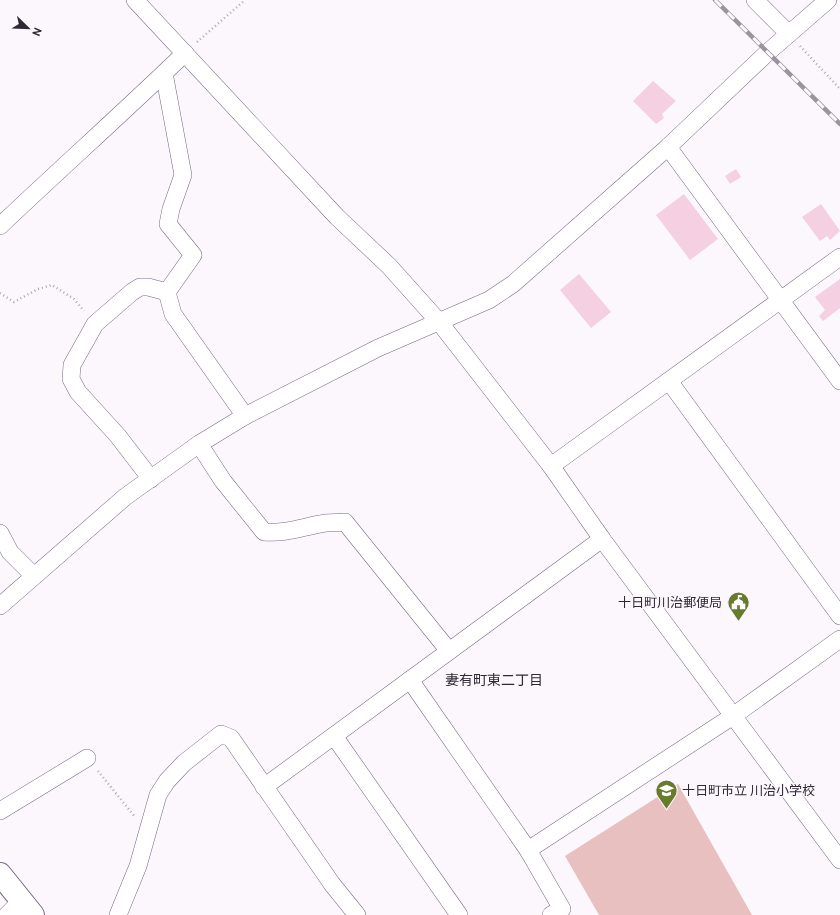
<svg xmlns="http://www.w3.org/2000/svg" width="840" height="915" font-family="Cabin,'Noto Sans JP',sans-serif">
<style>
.green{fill:#e8c0bf}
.building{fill:#f4d0e2}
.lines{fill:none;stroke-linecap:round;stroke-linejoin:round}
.minor-casing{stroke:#796884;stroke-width:18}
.highway-casing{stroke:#796884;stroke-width:24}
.path{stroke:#ada8b0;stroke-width:2.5;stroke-dasharray:1 3;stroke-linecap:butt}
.minor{stroke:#fff;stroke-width:17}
.highway{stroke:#fff;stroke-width:22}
.rail-casing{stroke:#9a949d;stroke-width:4.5}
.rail{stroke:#fbf7fd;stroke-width:3;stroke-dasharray:9;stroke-linecap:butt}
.labels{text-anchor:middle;stroke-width:3;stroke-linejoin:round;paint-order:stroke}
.poi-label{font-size:13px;fill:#302835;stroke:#fbf7fd;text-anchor:end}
.neighbourhood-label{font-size:14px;fill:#302835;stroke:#fbf7fd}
</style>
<rect width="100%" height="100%" fill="#fbf7fd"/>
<path class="green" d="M678,784L752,915H599L565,856Z"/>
<g class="building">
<path d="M653,81L676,101L662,114L664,118L656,124L633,101Z"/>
<path d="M736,169L741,177L730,184L725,176Z"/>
<path d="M684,194L718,239L690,260L656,215Z"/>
<path d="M821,204L840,231L830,240L827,236L820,241L802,217Z"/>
<path d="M579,274L611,312L591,328L560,290Z"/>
<path d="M840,279V308L823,321L819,316L825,310L815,297Z"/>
</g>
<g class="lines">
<defs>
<g id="minor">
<path d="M135,0L337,217L389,266L440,323L551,466L602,539L840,860"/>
<path d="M755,0L789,34"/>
<path d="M164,73L183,175L171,209L168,224L193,255L167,292L173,314L245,416"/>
<path d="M668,147L840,381"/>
<path d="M0,226C61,168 124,112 185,53"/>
<path d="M669,381L840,616"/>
<path d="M199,444L223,481L264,532C286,534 305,526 326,523C333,522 339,523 345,522L449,651"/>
<path d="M551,466L840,257"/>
<path d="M151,479L118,436L78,392L71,379L72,365L95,324L132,292L140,287H148L167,292"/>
<path d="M0,533L10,552L34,576"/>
<path d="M0,606L125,497L199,444L245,416L378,348L489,300L513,284L668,147L767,53L828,0"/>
<path d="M410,680L528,850L733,716L840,639"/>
<path d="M334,736L459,915"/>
<path d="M264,787L602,539"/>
<path d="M0,811L87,758"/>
<path d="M528,850L562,909L551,915"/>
<path d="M7,915L21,901"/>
<path d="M118,915L138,866L158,795L167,781L184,763L221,734L231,738L332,884L357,915"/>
</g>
<path id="highway" d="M0,874L33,915"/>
</defs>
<use href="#minor" class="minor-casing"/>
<use href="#highway" class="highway-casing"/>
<g class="path">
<path d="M197,42L245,0"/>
<path d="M800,46L840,89"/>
<path d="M0,293L14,302L38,289L52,285L74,299L84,311"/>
<path d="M98,771L135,817"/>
</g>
<use href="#minor" class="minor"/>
<use href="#highway" class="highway"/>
<defs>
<path id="rail" d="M715,0L840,124"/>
</defs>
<use href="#rail" class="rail-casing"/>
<use href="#rail" class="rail"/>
</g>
<defs>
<symbol id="civic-pin" viewBox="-11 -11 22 30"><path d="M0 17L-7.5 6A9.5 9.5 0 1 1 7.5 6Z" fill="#677b2b" stroke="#fbf7fd"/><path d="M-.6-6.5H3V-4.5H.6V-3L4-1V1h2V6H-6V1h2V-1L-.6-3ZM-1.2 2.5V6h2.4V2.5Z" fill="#fff"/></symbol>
<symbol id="school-pin" viewBox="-11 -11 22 30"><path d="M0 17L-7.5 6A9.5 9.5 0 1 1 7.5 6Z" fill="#677b2b" stroke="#fbf7fd"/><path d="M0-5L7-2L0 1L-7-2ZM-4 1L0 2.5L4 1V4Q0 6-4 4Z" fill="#fff"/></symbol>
</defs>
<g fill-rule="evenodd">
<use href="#civic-pin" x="726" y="590" width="25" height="34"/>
<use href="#school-pin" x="654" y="778" width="25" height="34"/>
</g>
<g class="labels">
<g class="poi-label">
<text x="722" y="607">十日町川治郵便局</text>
<text x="682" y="795" text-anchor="start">十日町市立 川治小学校</text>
</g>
<g class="neighbourhood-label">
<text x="494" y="685">妻有町東二丁目</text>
</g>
</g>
<g transform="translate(28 28) rotate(113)" stroke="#fbf7fd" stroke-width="3" paint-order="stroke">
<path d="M0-3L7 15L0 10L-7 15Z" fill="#302835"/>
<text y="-6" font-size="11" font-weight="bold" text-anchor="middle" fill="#302835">N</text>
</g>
</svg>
